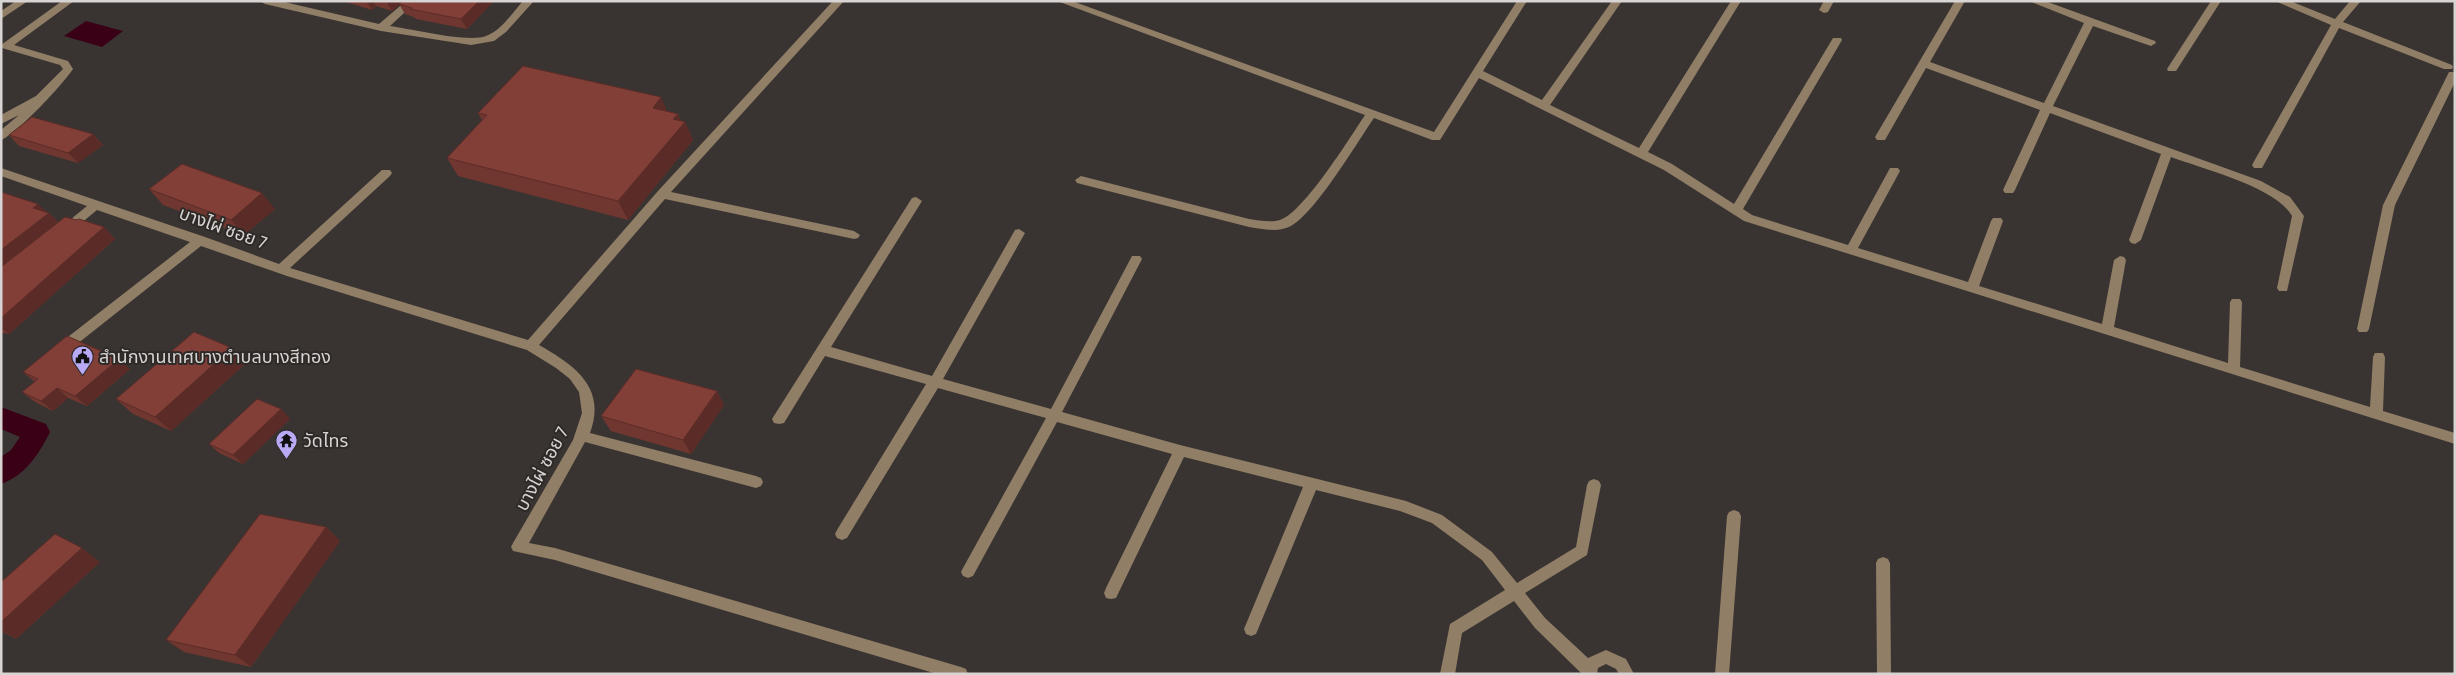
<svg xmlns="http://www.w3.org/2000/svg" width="2456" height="675" font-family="'Fira Sans Condensed','Noto Sans Thai',sans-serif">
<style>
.water{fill:#3a0016}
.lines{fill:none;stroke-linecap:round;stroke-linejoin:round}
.canal{fill:#3a0016;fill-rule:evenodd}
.minor{fill:#907e66;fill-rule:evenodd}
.wall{fill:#703630}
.shaded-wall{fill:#5b2c27}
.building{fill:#823f38;stroke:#5b2c27}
.labels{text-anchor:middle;stroke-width:4;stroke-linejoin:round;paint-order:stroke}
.street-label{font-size:18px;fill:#d7d4d3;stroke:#2e2a28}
.poi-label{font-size:18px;fill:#d7d4d3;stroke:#2e2a28;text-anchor:start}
</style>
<rect width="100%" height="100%" fill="#393432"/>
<path class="water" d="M86,21L123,31L102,47L64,36Z"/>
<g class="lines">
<path class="canal" d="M1,407L46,424L50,432C39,454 25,476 1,484V457L11,450L20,437L1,429Z"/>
<g class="minor">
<path d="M16,1H28L1,19V11Z"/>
<path d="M62,1H74L14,45L68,61L73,69C64,83 16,135 1,140V130L19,115L1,124V115L36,96L63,69L60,65L2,48L1,45Z"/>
<path d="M260,1H280L379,24L406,1H417L390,26C412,29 468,43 486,36C501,31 513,12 523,1H534L506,32L494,41L471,45L381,31L265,4Z"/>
<path d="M833,1H844L671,192L854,231L860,235L858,238L854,239L665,199L539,345C574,365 607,387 590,433L756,476L761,478L763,482L761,486L756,488L585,442L529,543L555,548L961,667L966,669L968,674H937L555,560L513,551L511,547L513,543L573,440L582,413L579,392L570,379L556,368L527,350L287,276L201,246L72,348H64L62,344L64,340L190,242L97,210L68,234H60L58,231L60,228L87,206L1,176V168L205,237L279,264L382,170H390L392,173L390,176L290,268L528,340L658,191Z"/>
<path d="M1057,1H1072L1434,132L1517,1H1527L1483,71L1542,100L1612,1H1622L1550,105L1639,148L1731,1H1741L1648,152L1672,164L1734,204L1833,38H1841L1842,40L1743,209L1752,215L1848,245L1890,168H1898L1900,171L1858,248L1968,282L1991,221L1993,218H2001L2003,221L1979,286L2102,324L2114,260L2120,256L2124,257L2126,260L2114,327L2228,363L2230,302L2232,299H2240L2242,302L2240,367L2370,407L2373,357L2375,353H2383L2385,357L2383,411L2455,433V444L1744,221L1664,170L1479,78L1440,140H1432L1374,118C1356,144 1316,212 1291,226C1278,233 1263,229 1249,227L1077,183L1075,180L1081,176L1249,219C1258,220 1271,223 1280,220C1304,212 1349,139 1365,115Z"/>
<path d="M1824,1H1834L1828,12L1824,13L1819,10Z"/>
<path d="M1955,1H1965L1930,62L2044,103L2084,23L2029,1H2045L2155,41L2156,43L2151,46L2093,26L2053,106L2261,181L2290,197L2304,216L2287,291H2279L2277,288L2292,216C2276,187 2203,169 2171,157L2141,240L2135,244L2131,243L2129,240L2161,154L2050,113L2015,190L2013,193H2005L2003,190L2040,110L1926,68L1885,140H1877L1875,137Z"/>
<path d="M2211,1H2221L2176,71H2168L2167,69Z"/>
<path d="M2275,1H2290L2335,19L2350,1H2361L2343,22L2452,65L2453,67L2452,69H2444L2339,28L2262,168H2254L2252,165L2331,25Z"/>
<path d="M2449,72H2455V82L2395,205L2369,329L2367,332H2359L2357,329L2383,205Z"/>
<path d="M916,197L922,201L831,347L932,376L1015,230L1019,229L1025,233L943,379L1051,409L1132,256H1140L1142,259L1062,412L1180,445L1406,501L1442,515L1492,552L1517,583L1576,547L1587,485L1589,481L1594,479L1599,481L1601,485L1587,555L1525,593L1545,618L1588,658L1606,650L1626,659L1634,674H1619L1616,669L1606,664L1598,668L1597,674H1582L1535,628L1514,601L1462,633L1455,674H1440L1450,624L1505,590L1482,560L1432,523L1400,511L1316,490L1256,634L1251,636L1246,634L1244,629L1303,487L1184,457L1116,598L1111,599L1106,598L1104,593L1106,588L1172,454L1057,422L973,576L968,578L963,576L961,572L963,568L1046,418L938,388L847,538L842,540L837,538L835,534L837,530L926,384L825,356L784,423L779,424L774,423L772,419L912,198Z"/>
<path d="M1734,510L1739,512L1741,516L1729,674H1715L1727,516L1729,512Z"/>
<path d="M1883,557L1888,559L1890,563L1891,674H1877L1876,563L1878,559Z"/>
</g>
</g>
<g class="wall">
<path d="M343,1H494L467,29L416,19L414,17L405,14L399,4H400L392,11L376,6L372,10Z"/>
<path d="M667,111L678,114L681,121L685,122L693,140L628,220L458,176L447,158L482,120L478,113Z"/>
<path d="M93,134L103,145L78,163L19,146L9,135Z"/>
<path d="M149,189L275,209L244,235L163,205Z"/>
<path d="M1,192L49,213L58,222L104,227L115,239L9,334L4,333L1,335Z"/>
<path d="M246,363L171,431L133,414L116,399Z"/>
<path d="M130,369L87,406L68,398L53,411L35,402L22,392L35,382L23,372Z"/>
<path d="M717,391L724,405L691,454L611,431L601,416Z"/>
<path d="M281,409L290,419L243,464L219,453L209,444Z"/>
<path d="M326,527L340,541L251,667L184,652L166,640Z"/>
<path d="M100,562L16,639L1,631V582Z"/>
</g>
<g class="shaded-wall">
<path d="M366,1H373L376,6L372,10Z"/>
<path d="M386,1H403L392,11Z"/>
<path d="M479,1H494L467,29L461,19Z"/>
<path d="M661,97L669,116L653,108Z"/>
<path d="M678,114L682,125L685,122L693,140L628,220L618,201L673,119Z"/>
<path d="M93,134L103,145L78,163L68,153Z"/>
<path d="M262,193L275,209L244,235L231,220Z"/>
<path d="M38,204L48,213H49L61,225L1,272V250L33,208Z"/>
<path d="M104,227L115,239L9,334L1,328V318Z"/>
<path d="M232,348L246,363L171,431L155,417Z"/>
<path d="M119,359L130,369L87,406L75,396Z"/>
<path d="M57,388L68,398L53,411L41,401Z"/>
<path d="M717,391L724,405L691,454L683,440Z"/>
<path d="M281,409L290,419L243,464L233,455Z"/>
<path d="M326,527L340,541L251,667L235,655Z"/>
<path d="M82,548L100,562L16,639L1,630V622Z"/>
</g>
<g class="building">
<path d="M403,1H479L461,19L410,9L412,8L399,4Z"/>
<path d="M523,66L661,97L653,108L678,114L673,119L685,122L618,201L447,158L487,115L478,113Z"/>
<path d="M32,117L93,134L68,153L9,135Z"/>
<path d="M182,164L262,193L231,220L149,189Z"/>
<path d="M1,192L38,204L33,208L49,213L1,250Z"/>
<path d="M65,217L77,220L79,219L104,227L1,318V267Z"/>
<path d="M194,332L232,348L155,417L116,399Z"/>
<path d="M67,336L119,359L75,396L57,388L41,401L22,392L38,379L23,372Z"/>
<path d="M636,369L717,391L683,440L601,416Z"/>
<path d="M257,399L281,409L233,455L209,444Z"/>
<path d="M260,514L326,527L235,655L166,640Z"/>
<path d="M55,534L82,548L1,622V582Z"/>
</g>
<defs>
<symbol id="civic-pin" viewBox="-11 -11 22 30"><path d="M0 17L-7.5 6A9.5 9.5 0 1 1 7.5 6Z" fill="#baaaf6" stroke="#2e2a28"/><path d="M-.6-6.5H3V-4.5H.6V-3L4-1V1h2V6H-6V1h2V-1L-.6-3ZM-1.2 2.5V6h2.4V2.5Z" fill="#111"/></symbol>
<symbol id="temple-pin" viewBox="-11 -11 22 30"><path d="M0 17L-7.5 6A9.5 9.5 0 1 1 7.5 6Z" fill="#baaaf6" stroke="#2e2a28"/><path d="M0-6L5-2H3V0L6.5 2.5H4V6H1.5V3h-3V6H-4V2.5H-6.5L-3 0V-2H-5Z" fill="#111"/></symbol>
</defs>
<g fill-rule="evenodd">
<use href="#civic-pin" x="70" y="344" width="25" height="34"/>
<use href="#temple-pin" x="274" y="428" width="25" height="34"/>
</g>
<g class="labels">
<g class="street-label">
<text transform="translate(223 228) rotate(20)" y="6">บางไผ่ ซอย 7</text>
<text transform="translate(542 469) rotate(-62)" y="6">บางไผ่ ซอย 7</text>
</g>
<g class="poi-label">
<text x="99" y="363">สำนักงานเทศบางตำบลบางสีทอง</text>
<text x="303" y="447">วัดไทร</text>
</g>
</g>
<rect width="2456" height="675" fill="none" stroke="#d7d4d3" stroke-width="5"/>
</svg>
